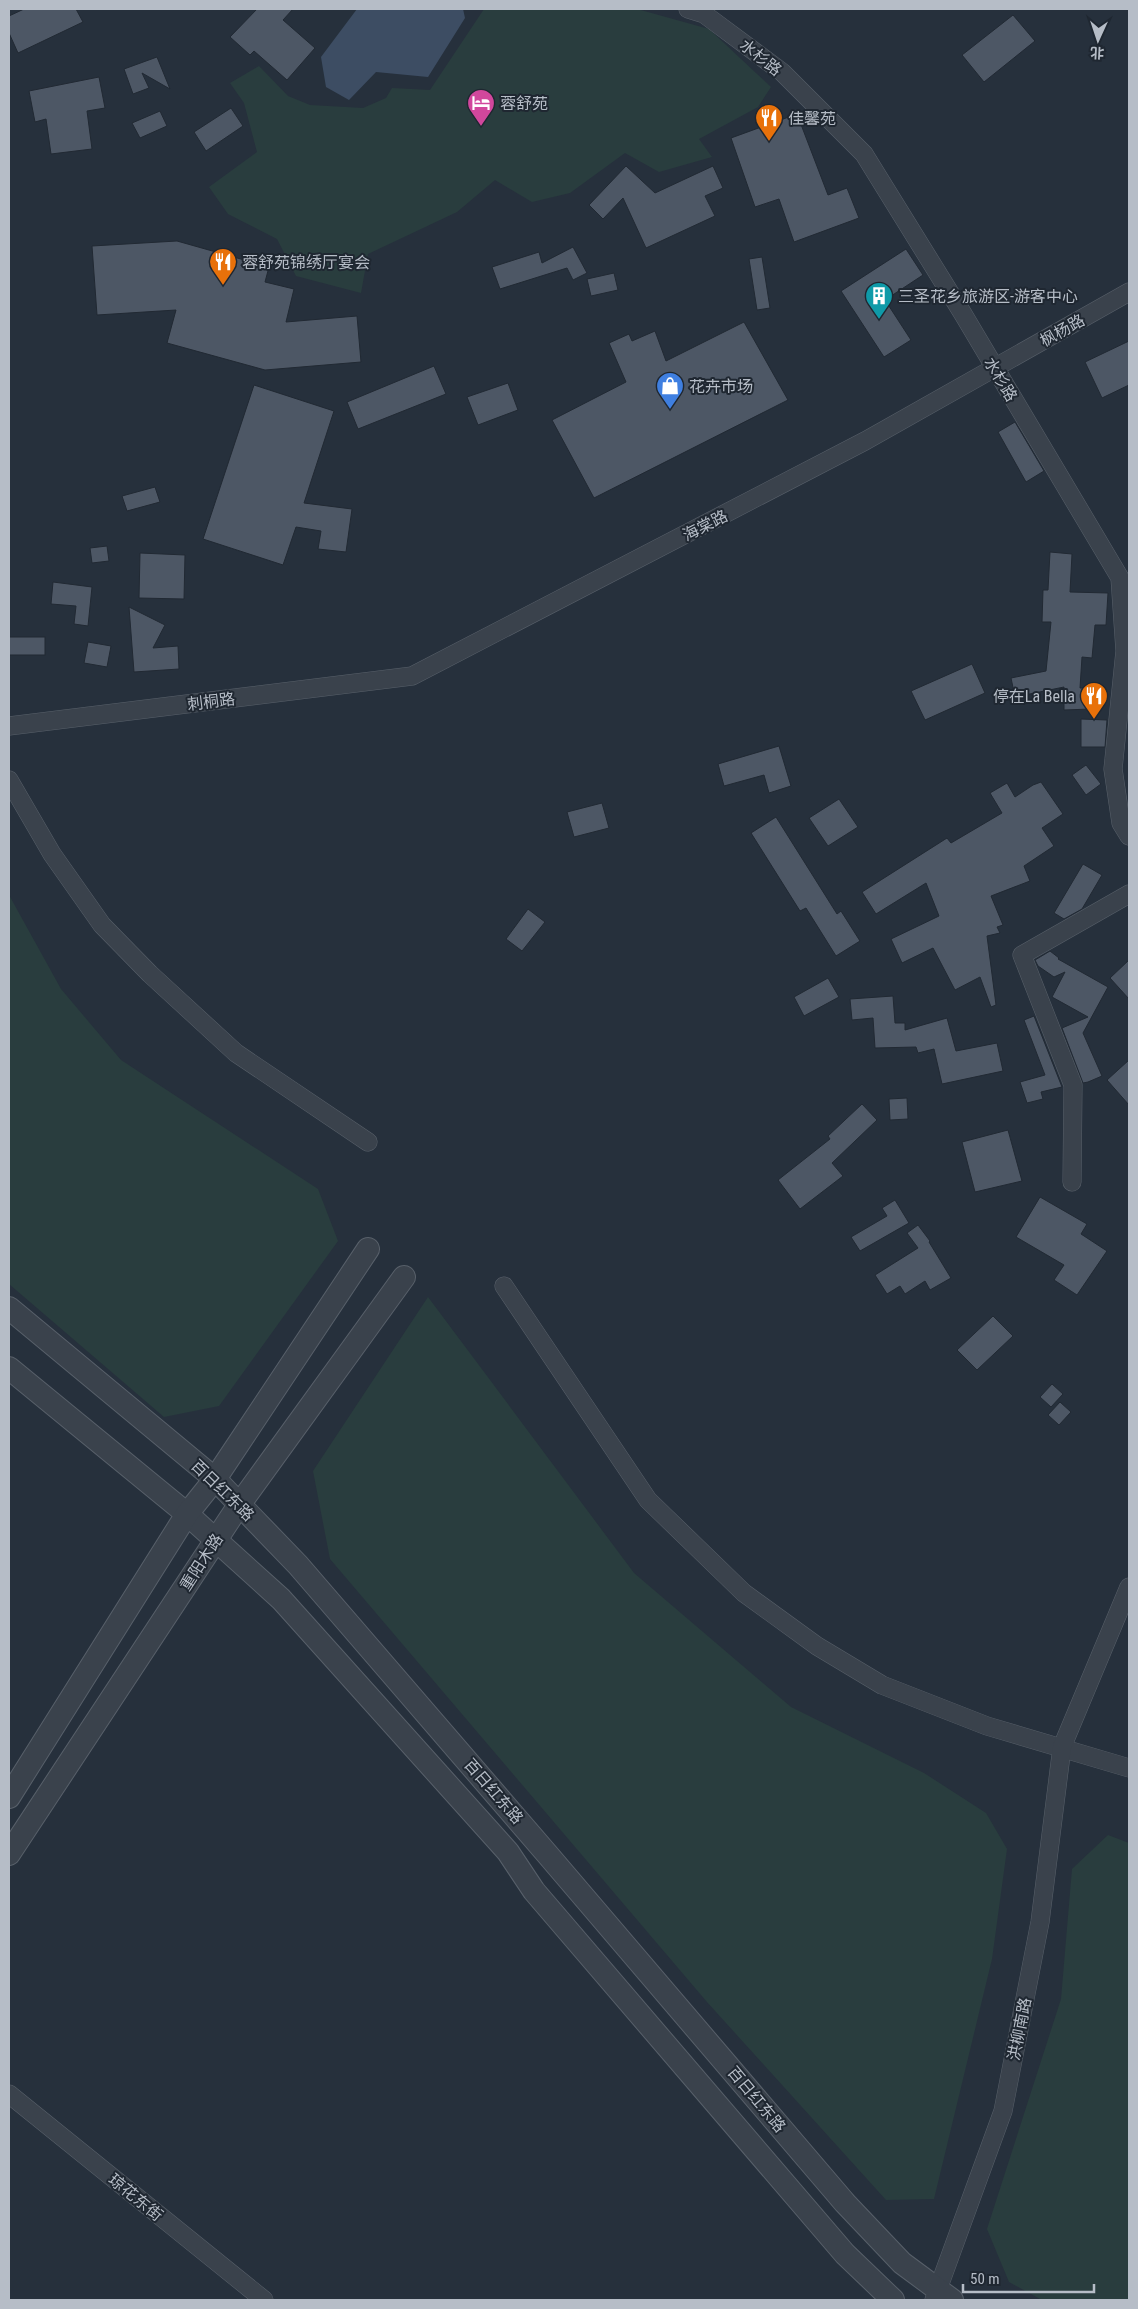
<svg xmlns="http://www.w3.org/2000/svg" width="1138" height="2309" font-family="'Roboto Condensed','Noto Sans SC',sans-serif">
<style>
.green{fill:#293d3e}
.water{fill:#3d4d63}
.building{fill:#4d5765;stroke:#212933}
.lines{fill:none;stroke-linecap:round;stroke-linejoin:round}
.minor-casing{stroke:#58606a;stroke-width:19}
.tertiary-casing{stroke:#58606a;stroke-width:24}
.minor{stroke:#3a424c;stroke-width:18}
.tertiary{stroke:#3a424c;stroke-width:22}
.labels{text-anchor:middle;stroke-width:4;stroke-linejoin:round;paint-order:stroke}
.street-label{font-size:16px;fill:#b6bdc7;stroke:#1f2731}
.poi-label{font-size:16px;fill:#b6bdc7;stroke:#1f2731;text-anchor:start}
</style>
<rect width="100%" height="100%" fill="#26303c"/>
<g class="green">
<path d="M484,9H637L709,29L771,87L758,107L699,139L712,157L659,172L625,153L570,193L532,202L495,180L457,212L368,254L361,293L296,276L277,239L228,214L209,187L257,152L244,103L230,83L259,66L288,96L310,105L363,108L386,98L392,88L430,90Z"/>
<path d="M9,895L61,989L121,1060L318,1189L338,1241L219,1406L164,1417L9,1284Z"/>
<path d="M428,1297L634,1573L791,1707L924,1773L986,1813L1007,1849L992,1959L934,2199L886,2200L707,2002L330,1559L313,1471Z"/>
<path d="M1108,1835L1129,1843V2300H1042L1009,2282L987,2229L1061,1999L1072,1869Z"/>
</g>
<path class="water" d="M357,9H463L465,18L428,77L376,72L349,100L326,87L321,57Z"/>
<g class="building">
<path d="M24,9H76L83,22L18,53L9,33V16Z"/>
<path d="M257,9H293L283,20L315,48L287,80L254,51L250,55L230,37Z"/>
<path d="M1013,15L1035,41L984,82L962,55Z"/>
<path d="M157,57L170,89L142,73L149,88L133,94L124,69Z"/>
<path d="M99,77L105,108L87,111L92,149L51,154L46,119L35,122L29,91Z"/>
<path d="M231,108L243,126L206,151L194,132Z"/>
<path d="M160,111L167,126L140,138L132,123Z"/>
<path d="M797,114L828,195L847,188L859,218L794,242L779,199L755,207L731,138Z"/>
<path d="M626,166L655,193L713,166L723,188L705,196L715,216L646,248L623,198L603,219L589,205Z"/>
<path d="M177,241L269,267L265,282L294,289L286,322L357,316L361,362L265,370L167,343L176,310L97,315L92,246Z"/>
<path d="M573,247L587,273L573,280L567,268L500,289L492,267L539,252L542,263Z"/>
<path d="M906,249L923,275L885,300L911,340L884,357L841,291Z"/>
<path d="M762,257L770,308L757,310L749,259Z"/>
<path d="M614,273L618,290L591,296L587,279Z"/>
<path d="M744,322L788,400L594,498L552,420L626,382L609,343L629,334L632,341L655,331L666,361Z"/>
<path d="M1129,341V385L1102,398L1085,362Z"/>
<path d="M434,366L446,394L358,429L347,402Z"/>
<path d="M508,383L518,410L478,425L467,397Z"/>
<path d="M254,385L334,411L304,503L352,509L346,552L318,549L321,531L296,527L283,565L203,539Z"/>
<path d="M1015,422L1044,471L1026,482L998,432Z"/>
<path d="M155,487L160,502L127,511L122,496Z"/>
<path d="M107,546L109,561L92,563L90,548Z"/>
<path d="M1050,552L1072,554L1070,592L1108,593L1106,625H1095L1092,658L1082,657L1080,688H1091V709L1064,710V687L1015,697L1011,678L1046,671L1051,622H1042L1043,590H1048Z"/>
<path d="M140,553L185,555L184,599L139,598Z"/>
<path d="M53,582L92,587L88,626L74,624L76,606L51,604Z"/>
<path d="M129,607L165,625L153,648L178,646L179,669L134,672Z"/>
<rect x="9" y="637" width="36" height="18"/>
<path d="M88,642L111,646L107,667L84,663Z"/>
<path d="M972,664L985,693L925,720L911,691Z"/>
<path d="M1081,719L1107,720L1105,747H1081Z"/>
<path d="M779,746L791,786L769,793L764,775L724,786L718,764Z"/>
<path d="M1086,765L1101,784L1086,795L1072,775Z"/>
<path d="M1041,782L1063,814L1042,828L1054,846L1024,866L1030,881L991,896L1003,925L997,927L1000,933L987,936L996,1005L991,1007L980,977L955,990L933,948L902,963L891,939L939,916L926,883L876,914L862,892L947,838L951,843L1002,813L990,793L1007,783L1015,797L1033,785Z"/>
<path d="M839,799L858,827L828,846L809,818Z"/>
<path d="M602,803L609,828L574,837L567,812Z"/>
<path d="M776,817L837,914L841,911L860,941L836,956L806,908L800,911L751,833Z"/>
<path d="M1083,864L1102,875L1082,909L1064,919L1054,913Z"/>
<path d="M528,909L545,922L522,951L506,939Z"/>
<path d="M1050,951L1059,958L1058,959L1108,987L1083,1033L1102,1076L1088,1082L1083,1083L1062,1028L1088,1017L1052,997L1065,972L1054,977L1038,966L1035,960Z"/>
<path d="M1129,960V999L1110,978Z"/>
<path d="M828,978L839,997L804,1016L794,997Z"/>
<path d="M893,996L895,1023H905V1030L947,1018L956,1051L997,1043L1003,1071L942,1084L934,1049L918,1053L916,1047L875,1048L873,1018L852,1020L850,999Z"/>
<path d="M1034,1016L1062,1087L1041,1092L1043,1099L1027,1103L1020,1082L1045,1075L1024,1020Z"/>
<path d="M1129,1060V1105L1107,1080Z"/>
<path d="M907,1098L908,1119L890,1120L889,1099Z"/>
<path d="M862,1104L877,1120L832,1163L843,1176L800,1209L778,1180L830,1139L828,1136Z"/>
<path d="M1008,1130L1022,1181L975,1192L962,1142Z"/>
<path d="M1040,1197L1087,1224L1081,1234L1107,1251L1077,1295L1054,1280L1064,1265L1016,1237Z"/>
<path d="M895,1200L909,1223L860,1251L851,1237L887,1216L882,1208Z"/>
<path d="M918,1225L930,1241L929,1242L951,1278L930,1290L925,1281L905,1294L900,1286L887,1294L875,1275L918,1248L907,1233Z"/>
<path d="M993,1316L1013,1336L977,1370L957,1350Z"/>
<path d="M1052,1384L1063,1394L1051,1407L1040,1397Z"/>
<path d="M1060,1402L1071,1412L1059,1425L1048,1415Z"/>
</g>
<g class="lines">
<defs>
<g id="minor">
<path d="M688,9L704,14L782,72L864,154L963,314L1120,578L1125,651L1113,769L1121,823L1129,836"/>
<path d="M9,726L412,676L865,441L1129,292"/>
<path d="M9,780L52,854L102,925L150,974L236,1053L368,1142"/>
<path d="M1072,1182L1073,1085L1022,955L1129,894"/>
<path d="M504,1286L648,1500L744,1593L817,1646L882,1685L987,1726L1129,1768"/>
<path d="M9,2094L264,2300"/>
<path d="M934,2300L1003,2111L1040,1922L1062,1747L1129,1587"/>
</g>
<g id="tertiary">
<path d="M9,1308L215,1479L298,1565L548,1855L845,2203L902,2263L952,2300"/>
<path d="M9,1368L187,1514L281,1599L508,1852L534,1891L845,2254L893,2300"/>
<path d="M9,1797L187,1514L215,1479L368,1249"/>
<path d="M9,1854L239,1505L404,1277"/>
</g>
</defs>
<use href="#minor" class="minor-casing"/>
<use href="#tertiary" class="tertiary-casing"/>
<use href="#minor" class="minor"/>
<use href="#tertiary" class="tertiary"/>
</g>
<defs>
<symbol id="hotel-pin" viewBox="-11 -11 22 30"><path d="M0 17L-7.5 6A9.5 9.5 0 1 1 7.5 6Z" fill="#d1479c" stroke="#1f2731"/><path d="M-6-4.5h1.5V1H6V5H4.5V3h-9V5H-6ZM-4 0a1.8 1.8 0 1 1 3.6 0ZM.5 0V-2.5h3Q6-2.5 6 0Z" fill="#fff"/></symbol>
<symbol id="restaurant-pin" viewBox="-11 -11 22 30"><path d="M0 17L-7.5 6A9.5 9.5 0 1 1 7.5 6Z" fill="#e8710a" stroke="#1f2731"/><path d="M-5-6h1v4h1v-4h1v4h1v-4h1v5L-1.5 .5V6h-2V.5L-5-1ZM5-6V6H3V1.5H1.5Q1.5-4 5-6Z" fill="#fff"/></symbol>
<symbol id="building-pin" viewBox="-11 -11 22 30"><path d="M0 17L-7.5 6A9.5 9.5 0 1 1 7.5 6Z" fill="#0f9aa8" stroke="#1f2731"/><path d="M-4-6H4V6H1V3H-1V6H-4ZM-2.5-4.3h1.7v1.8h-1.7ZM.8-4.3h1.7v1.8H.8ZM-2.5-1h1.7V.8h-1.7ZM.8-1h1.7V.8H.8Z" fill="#fff"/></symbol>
<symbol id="shop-pin" viewBox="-11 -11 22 30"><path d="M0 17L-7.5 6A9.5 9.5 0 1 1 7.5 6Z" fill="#3f7fe0" stroke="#1f2731"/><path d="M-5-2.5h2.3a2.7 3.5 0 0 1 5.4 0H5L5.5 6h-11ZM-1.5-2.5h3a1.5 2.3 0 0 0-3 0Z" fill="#fff"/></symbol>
</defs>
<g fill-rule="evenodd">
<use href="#hotel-pin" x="465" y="87" width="32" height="43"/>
<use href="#restaurant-pin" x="753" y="102" width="32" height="43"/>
<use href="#restaurant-pin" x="207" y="246" width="32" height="43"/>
<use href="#building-pin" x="863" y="280" width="32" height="43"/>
<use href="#shop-pin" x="654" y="370" width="32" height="43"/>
<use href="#restaurant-pin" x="1078" y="680" width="32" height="43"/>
</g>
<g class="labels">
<g class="street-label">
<text transform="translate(761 57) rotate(38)" y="6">水杉路</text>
<text transform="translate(1062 330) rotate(-29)" y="6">枫杨路</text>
<text transform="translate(1001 379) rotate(59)" y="6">水杉路</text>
<text transform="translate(705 525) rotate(-27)" y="6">海棠路</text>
<text transform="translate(211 701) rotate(-7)" y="6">刺桐路</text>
<text transform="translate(223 1490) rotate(44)" y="6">百日红东路</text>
<text transform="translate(201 1562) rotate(-57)" y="6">重阳木路</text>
<text transform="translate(494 1791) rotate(49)" y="6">百日红东路</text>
<text transform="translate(1019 2029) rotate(-79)" y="6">洪柳南路</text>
<text transform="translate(757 2099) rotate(50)" y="6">百日红东路</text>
<text transform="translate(136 2197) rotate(39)" y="6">琼花东街</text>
</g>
<g class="poi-label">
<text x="500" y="109">蓉舒苑</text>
<text x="788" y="124">佳馨苑</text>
<text x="242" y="268">蓉舒苑锦绣厅宴会</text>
<text x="898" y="302">三圣花乡旅游区-游客中心</text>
<text x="689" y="392">花卉市场</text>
<text x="1075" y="702" text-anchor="end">停在La Bella</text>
</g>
</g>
<rect width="1138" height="2309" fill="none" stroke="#b6bdc7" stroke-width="20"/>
<g transform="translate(1098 40) rotate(183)" stroke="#1f2731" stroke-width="4" paint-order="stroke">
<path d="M0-4L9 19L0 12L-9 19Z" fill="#b6bdc7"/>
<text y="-8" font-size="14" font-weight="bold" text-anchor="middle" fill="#b6bdc7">北</text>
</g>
<path d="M963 2284v8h131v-8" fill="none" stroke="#b6bdc7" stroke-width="2.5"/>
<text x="970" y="2284" font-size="15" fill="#b6bdc7" stroke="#1f2731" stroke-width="4" paint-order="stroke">50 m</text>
</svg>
